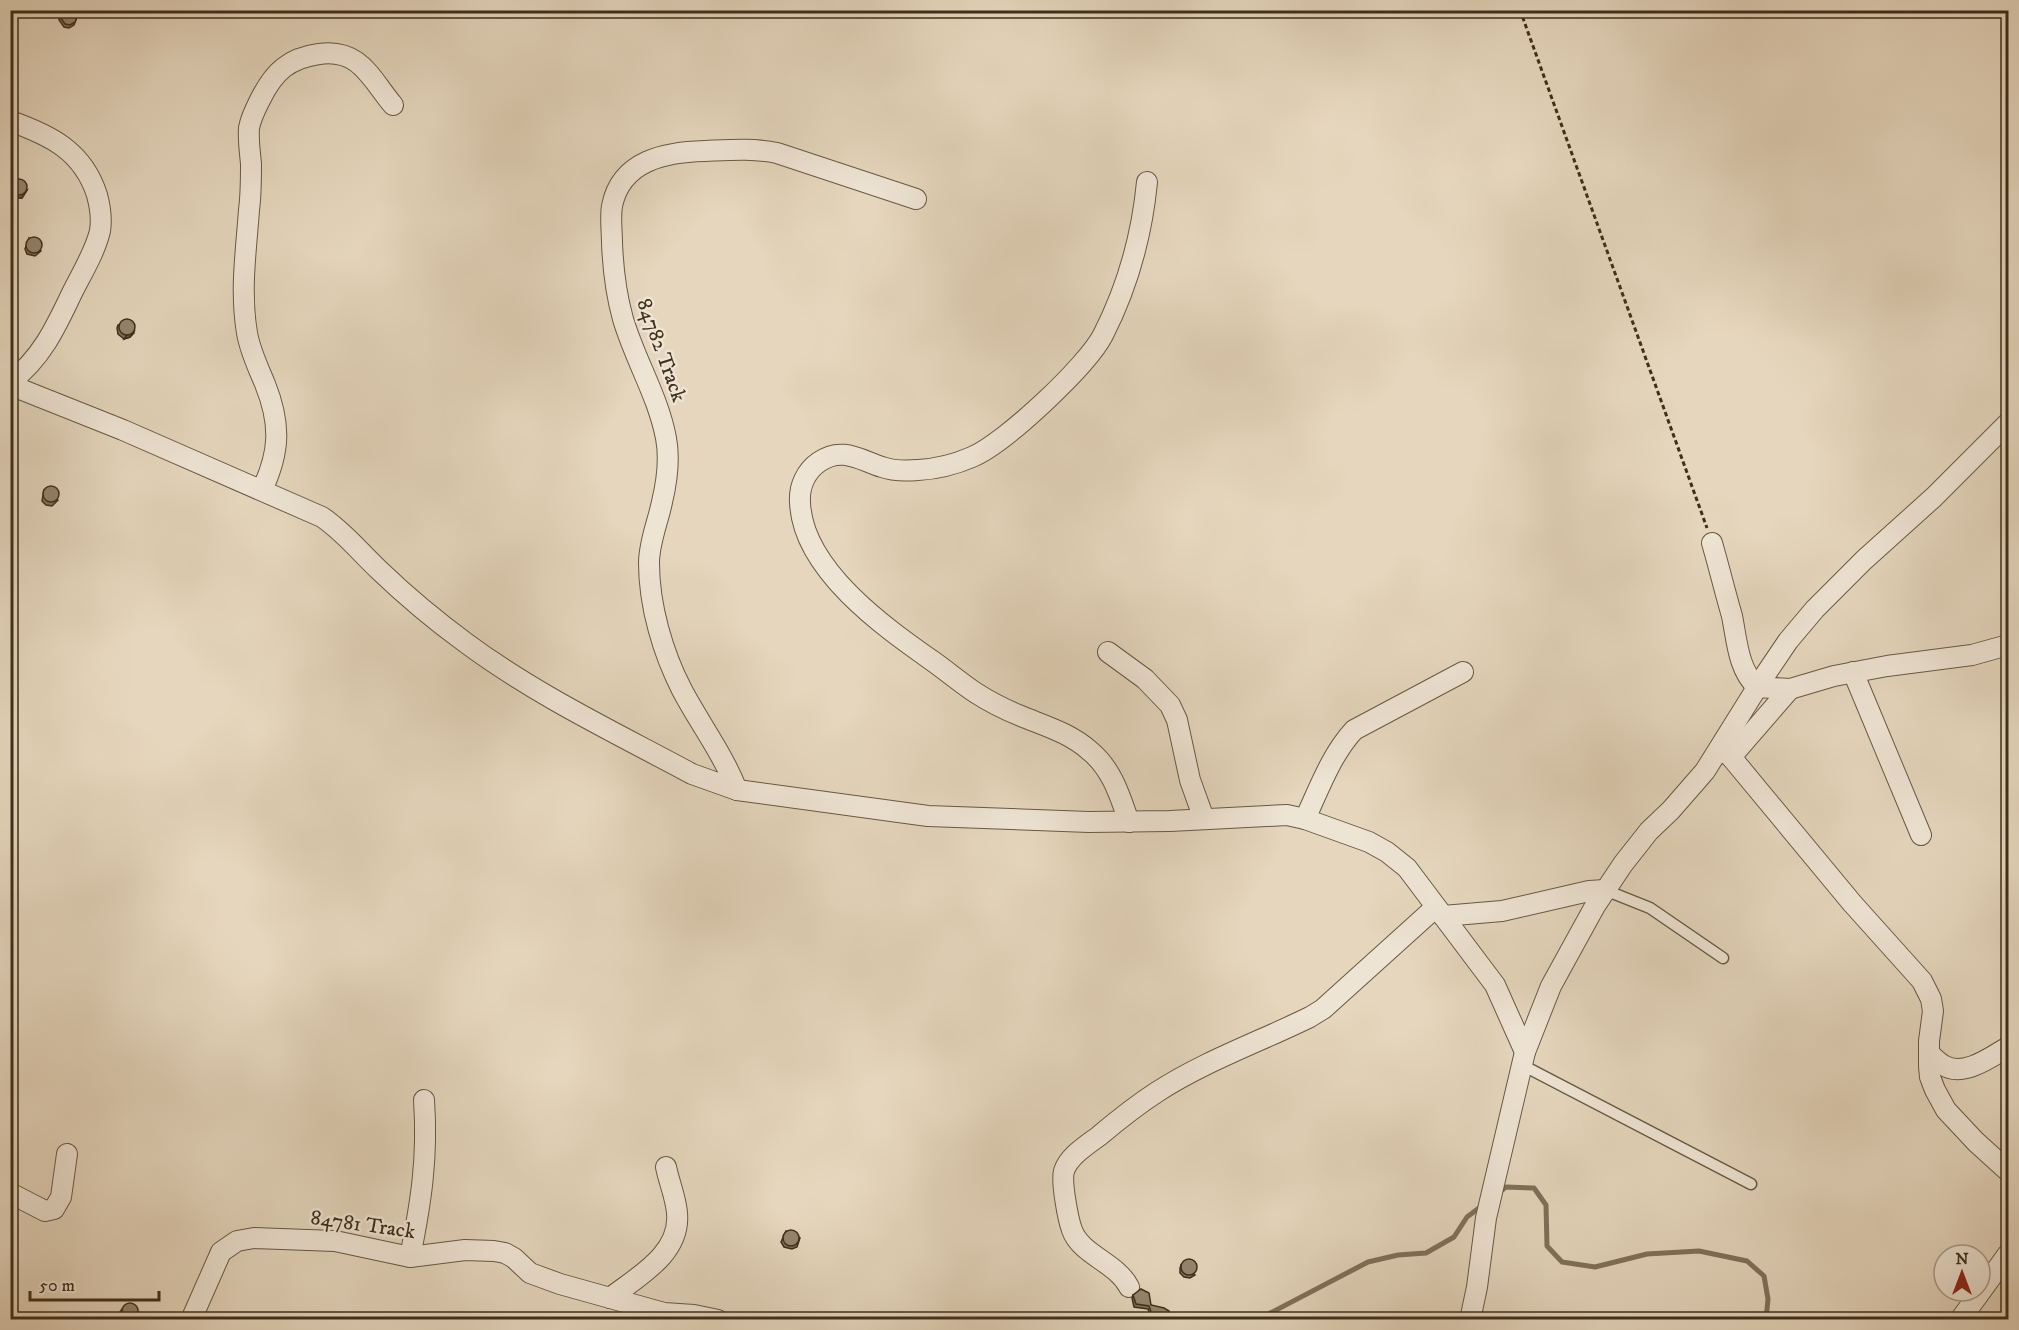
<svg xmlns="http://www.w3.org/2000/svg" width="2019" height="1330" font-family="'IM FELL DW Pica',serif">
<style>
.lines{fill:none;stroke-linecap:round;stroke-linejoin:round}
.stream{stroke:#81715b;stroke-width:5}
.lane-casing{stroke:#685944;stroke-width:13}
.street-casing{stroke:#685944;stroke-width:22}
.path{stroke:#3f2f1b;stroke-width:3;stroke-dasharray:4.5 3;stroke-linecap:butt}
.lane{stroke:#eee4d4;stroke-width:10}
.street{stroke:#eee4d4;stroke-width:20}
.wall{fill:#80735f;stroke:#3f2f1b;stroke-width:1.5}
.shaded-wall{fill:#685e4e;stroke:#3f2f1b;stroke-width:1.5}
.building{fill:#95866f;stroke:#3f2f1b;stroke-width:1.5}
.labels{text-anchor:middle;stroke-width:5;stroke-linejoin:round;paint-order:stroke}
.street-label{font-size:21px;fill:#3f2f1b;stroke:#eee4d4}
</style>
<rect width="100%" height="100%" fill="#e5d6bd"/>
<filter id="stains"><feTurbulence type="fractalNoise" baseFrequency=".00333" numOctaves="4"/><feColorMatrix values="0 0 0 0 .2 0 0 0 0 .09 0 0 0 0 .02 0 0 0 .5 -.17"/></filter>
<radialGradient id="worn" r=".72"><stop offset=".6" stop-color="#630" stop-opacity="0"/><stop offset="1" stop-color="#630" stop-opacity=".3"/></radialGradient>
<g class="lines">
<g class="stream">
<path d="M1497,1194L1506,1187L1534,1188L1546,1205L1547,1246L1562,1262L1595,1267L1647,1254L1699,1251L1747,1261L1764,1276L1768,1299L1766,1320"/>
<path d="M1257,1320L1368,1262L1398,1255L1426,1253L1454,1237L1467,1217L1483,1205"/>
</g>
<defs>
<g id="lane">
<path d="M1605,890L1650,908L1723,958"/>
<path d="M1522,1065L1751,1184"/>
</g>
<g id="street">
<path d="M10,121C50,135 83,151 97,195C100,206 102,218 100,231C95,252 82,273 72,293C56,327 41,359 10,382"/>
<path d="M10,385L123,430L322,517C344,532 359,551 379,570C406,596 436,621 466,643C536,695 616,733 692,774L737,790L928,816L1089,822L1170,821L1287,815L1305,819L1369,842L1387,852L1407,868L1495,985L1525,1052"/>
<path d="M262,490C280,452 281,424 265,384C258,367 250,351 247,333C240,291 246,252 249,210C251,195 251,180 251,164C250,152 248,140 249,128C251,117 256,108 261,98C274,72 289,58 319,54C360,48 371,79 393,105"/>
<path d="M1712,543C1719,567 1725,592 1732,616C1737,641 1738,669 1757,687L1790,689L1834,676L1887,666L1972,655L2008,645"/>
<path d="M1108,652L1145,679L1170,705L1177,720L1190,780L1204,819"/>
<path d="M1853,672L1921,835"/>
<path d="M1720,748L1731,757L1852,903L1922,981L1931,999L1933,1011L1929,1041V1066L1930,1077L1935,1090L1946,1110L1976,1142L2008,1171"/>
<path d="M1731,757L1790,689"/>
<path d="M737,790C723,754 700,724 682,690C663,653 649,606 649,563C649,542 658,522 662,502C667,481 670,459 666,438C658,396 635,360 623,319C616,294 613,269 612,243C612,231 610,218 612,206C621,160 666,152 705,151C729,150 753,148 777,153L916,199"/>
<path d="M1305,819C1319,789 1331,755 1354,730L1463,672"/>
<path d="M1129,822C1120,796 1112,769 1090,751C1070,733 1045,726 1021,716C1006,710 990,702 976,693C961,683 948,672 934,662C884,627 802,569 800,502C799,486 806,471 819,462C842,446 860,460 882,467C893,471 906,471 918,470C936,469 956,464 972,457C1005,443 1087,366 1103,335C1127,288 1142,234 1147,182"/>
<path d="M1443,916L1502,911L1589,891L1605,890"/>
<path d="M1929,1053C1933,1057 1938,1062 1943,1065C1963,1078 1991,1057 2008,1047"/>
<path d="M10,1193L45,1211L54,1209L61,1197L67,1154"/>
<path d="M410,1257C421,1202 428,1158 424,1100"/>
<path d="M1129,1287C1116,1262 1081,1255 1072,1230C1068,1219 1061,1182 1064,1171C1069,1156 1087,1145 1099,1136C1118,1120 1137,1105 1157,1092C1205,1061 1259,1042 1310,1017L1323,1009L1436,907"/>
<path d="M610,1298C637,1277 681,1254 677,1213C676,1198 669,1182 666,1167"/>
<path d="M191,1320L221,1252L237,1241L254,1238L335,1241L410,1257L465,1250L494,1251L505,1253L514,1258L530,1273L560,1284L664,1313L694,1315L718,1320"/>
<path d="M1470,1320L1477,1287L1486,1218L1525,1052L1551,986L1595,906L1623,864L1649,831L1671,810L1705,771L1763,678L1788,641L1815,609L1864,560L1934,497L2008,423"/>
<path d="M1960,1320L2008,1254"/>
</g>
</defs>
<use href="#lane" class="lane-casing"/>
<use href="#street" class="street-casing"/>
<path class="path" d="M1520,10L1707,528"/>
<use href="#lane" class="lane"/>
<use href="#street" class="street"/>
</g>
<g class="wall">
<path d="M63,10L77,17L74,25L69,28L64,27L59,20Z"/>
<path d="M10,186L27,190L22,198H14L10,193Z"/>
<path d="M29,238L41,251L35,256L27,254L25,249Z"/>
<path d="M118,325L134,333L130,337L124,339L118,334L117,328Z"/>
<path d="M44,490L58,500L52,506L46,505L42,501Z"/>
<path d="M786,1231L800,1238L797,1247L792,1249L784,1247L781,1242Z"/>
<path d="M1181,1265L1195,1275L1190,1278L1184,1277L1180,1273V1268Z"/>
<path d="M1133,1295L1151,1305L1169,1319L1152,1320L1148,1309L1134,1307L1132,1298Z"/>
<path d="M122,1309L139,1312L136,1320H122L120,1312Z"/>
</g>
<g class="shaded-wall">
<path d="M27,190L22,198H14L15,195Z"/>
<path d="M135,330L130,337L124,339L126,336Z"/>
</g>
<g class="building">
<path d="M63,10H75L77,17L75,22L70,25L65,24L60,17Z"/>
<path d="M10,32L14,35V43L10,46Z"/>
<circle cx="19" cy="187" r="8"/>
<circle cx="34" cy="245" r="8"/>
<circle cx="127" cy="327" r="8"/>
<circle cx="51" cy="494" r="8"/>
<path d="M10,1027L17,1033L16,1038L10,1043Z"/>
<circle cx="791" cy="1238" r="8"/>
<circle cx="1189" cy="1267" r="8"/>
<path d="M1141,1289L1149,1293L1151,1305L1164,1308L1169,1311V1319L1154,1320L1149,1306L1136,1304L1133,1295Z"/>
<circle cx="130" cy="1311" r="8"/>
</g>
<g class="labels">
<g class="street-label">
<text transform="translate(662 350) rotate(70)" y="7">84782 Track</text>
<text transform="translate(363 1224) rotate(8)" y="7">84781 Track</text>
</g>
</g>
<rect width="2019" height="1330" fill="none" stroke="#e5d6bd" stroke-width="36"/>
<rect x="12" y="12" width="1995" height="1306" fill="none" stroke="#3f2f1b" stroke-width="3"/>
<rect x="18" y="18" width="1983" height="1294" fill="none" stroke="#3f2f1b" stroke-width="1.5"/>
<g transform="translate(1962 1273)"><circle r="28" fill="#eee4d4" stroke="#a89c8a" stroke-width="1.5"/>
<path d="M0-4.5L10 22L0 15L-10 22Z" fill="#8f2418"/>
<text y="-9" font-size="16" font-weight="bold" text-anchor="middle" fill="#3f2f1b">N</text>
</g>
<path d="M30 1291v9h129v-9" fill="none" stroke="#3f2f1b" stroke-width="3"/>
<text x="39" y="1291" font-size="18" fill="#3f2f1b" stroke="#eee4d4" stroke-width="4.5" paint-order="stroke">50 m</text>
<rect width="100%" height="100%" filter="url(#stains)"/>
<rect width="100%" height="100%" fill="url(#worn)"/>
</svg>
